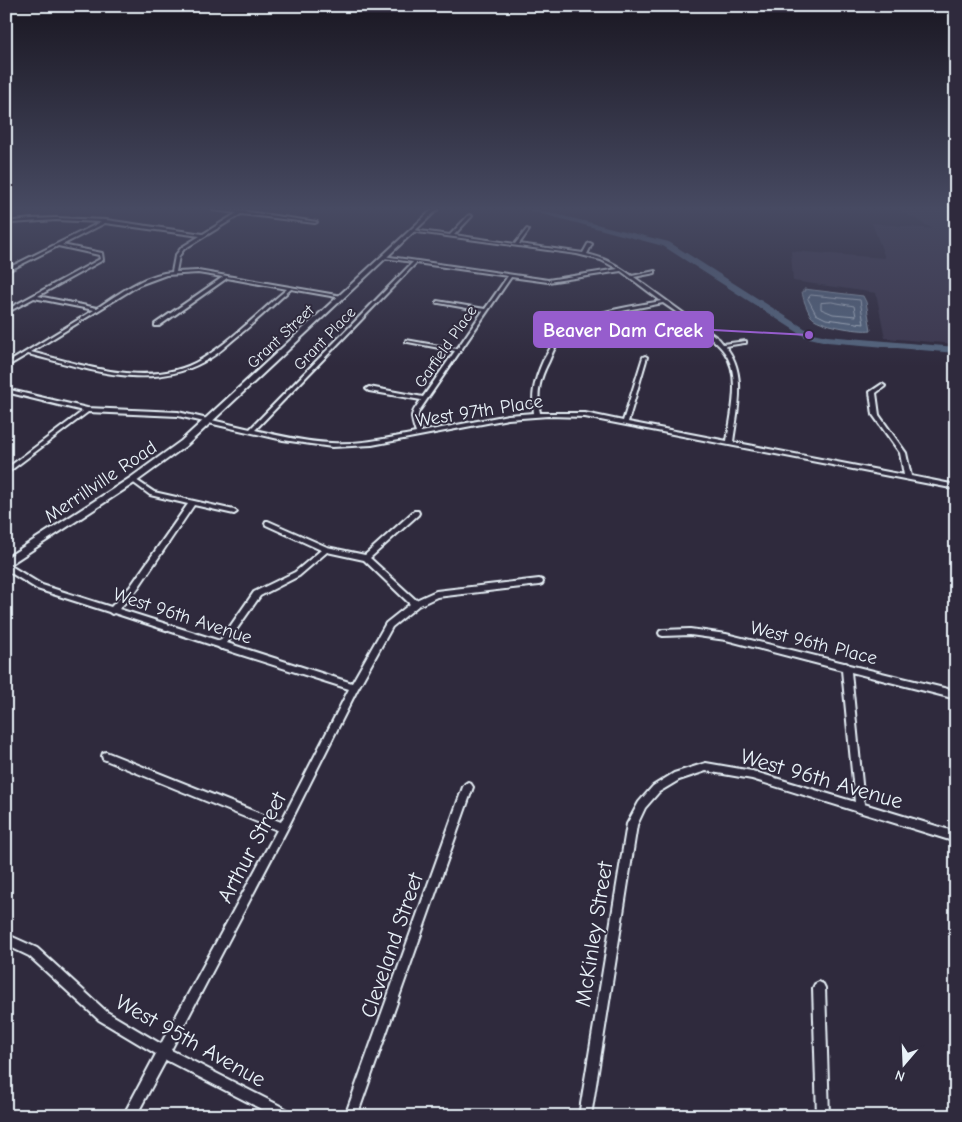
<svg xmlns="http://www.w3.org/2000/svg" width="962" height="1122" font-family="'Comic Neue',sans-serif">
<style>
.built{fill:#3c394f}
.water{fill:#54667f;stroke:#8f9eaf}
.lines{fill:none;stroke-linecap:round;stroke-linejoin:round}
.shore{stroke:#adb9c8;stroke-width:1}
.river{fill:#54667f;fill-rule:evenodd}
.street-casing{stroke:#e8f1f8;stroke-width:4}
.secondary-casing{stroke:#e8f1f8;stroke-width:4}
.street{fill:#2f2a3d;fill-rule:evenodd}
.secondary{fill:#2f2a3d;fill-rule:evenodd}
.labels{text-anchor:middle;stroke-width:4;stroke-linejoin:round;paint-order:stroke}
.far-street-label{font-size:16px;fill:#e8f1f8;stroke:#2f2a3d}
.street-label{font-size:19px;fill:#e8f1f8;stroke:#2f2a3d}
.near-street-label{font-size:22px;fill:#e8f1f8;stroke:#2f2a3d}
.leader{fill:none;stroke:#965dcd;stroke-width:2}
.callout-dot{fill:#965dcd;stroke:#2f2a3d;stroke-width:2}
.callout{fill:#965dcd;stroke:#965dcd;stroke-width:2}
.callout-label{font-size:20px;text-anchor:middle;font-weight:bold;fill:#fff}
</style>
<rect width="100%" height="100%" fill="#2f2a3d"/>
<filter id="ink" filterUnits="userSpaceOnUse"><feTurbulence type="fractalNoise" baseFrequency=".02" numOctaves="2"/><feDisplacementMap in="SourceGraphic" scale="10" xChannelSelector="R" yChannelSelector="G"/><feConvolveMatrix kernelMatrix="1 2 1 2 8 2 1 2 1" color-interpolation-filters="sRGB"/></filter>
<g filter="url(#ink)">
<path class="built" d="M898,209H952L956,216V344L885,338L876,293L793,281L791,251L885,258L872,223L933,229Z"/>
<path class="water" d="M804,289L863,296L866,302L871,330C860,332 817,325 811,316C807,309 803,300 802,291H805Z"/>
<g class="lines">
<g class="shore">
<path d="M811,295L860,300L864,324L826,319L816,314L808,299Z"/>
<path d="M832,302L854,306L856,316L833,314L821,309V303Z"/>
</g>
<path class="river" d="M524,209H535L669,242L812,333L827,336L956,347V353L827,342L805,337L663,246Z"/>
<defs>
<g id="street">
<path d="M212,209L241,211L317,222L315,223L241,214L184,249L179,256L176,272L198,271L342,296L344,297L342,298L291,289C272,306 253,324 233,340C224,348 214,357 203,362C148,392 84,368 28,354L6,367V364L94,310L34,298L6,313V310L100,259L99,255L58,246L6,272V269L101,222L56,220L11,223L8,234L6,235V228L8,224H6V222L31,219L56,218L106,220L203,234L237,213L213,210ZM105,223L200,236L182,247L175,256L172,272C145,274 120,293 97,308L38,296L103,260L102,253L62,245ZM198,273L223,277L155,324V326H159L227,278L287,289C259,312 233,340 202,359C152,390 83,365 31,352L139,285L166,275Z"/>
<path d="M469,215L472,216L454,235L515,244L527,229L529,230L519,244L583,253L588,244L590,243L592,244L587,254C607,259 615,264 632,276L655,271V273L634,277L719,339L723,344L746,341V343H744L725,346C748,372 737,411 733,442L904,475L900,453L873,415L870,392L882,384L885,386L884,387L876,393L879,415L906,453L911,476L956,485V489L585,417L548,416L508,419L372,445L332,447L283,440L178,416L88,412L6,474V469L83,411L6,392V389L87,408L178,412L250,429L413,262L384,258L382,257L383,256L548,280L618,269L601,260L577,254L410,231L412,230L450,235ZM416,263L508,276L485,309L437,301V303H439L483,311L457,349L406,340V342H408L455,351L423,397L369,387L366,389L369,391L421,400C410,415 410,415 416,433C388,438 360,445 331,443C306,442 280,436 255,430ZM621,271L661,301C634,306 580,313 562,332C554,340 549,351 543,361C535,379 531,394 534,413L508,415L421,432L417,420L419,411L511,277L548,282ZM663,303C675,311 686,319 698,328C721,345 734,356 734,387C734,405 730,423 727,441L628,422L647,357L645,356L643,357L623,421L585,413H540C536,393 540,378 549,361C553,351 558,339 567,332C589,314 636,309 663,303Z"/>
<path d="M133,478L154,492L234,510L237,512L234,514L194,505L136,591L119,609L220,641L254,592L295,572L321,550L266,525L265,523L266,521H268L327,547L365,555L414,511H418L419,513L418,515L370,558L416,600L436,591L539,579L542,580L543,582L542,584L539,585L437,597L418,606L392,627L357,690L286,831L171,1050L292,1112L294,1116H275L166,1060L136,1116H123L156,1054L99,1020L29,956L6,945V934L37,948L107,1012L161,1044L277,830L103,759L102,756L103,753L106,752L281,822L349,689L223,649H221L218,647L114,613L112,614L109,612L37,589L6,570V563L42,585L111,607L130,587L188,504L150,495L131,481L130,480L131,479ZM327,552L364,560L410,604L386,623L352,683L227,643L260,596L299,576Z"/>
<path d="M690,629L726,634L844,663H846L849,665L956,691V699L851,672L864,804L956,832V842L752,779L706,771L679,780L659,792L645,808L637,825L591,1116H579L627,824L639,802L653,786L674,773L706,763L752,771L855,802L842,670L726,640L690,635L663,636L660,635L659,633L660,631L663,630Z"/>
<path d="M468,782L471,784L473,787L357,1116H345L463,787L465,784Z"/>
<path d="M819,982L823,984L825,988L829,1116H817L813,988L815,984Z"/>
</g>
<path id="secondary" d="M433,209H438L187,445L136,482L6,567V558L130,478L181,441Z"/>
</defs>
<use href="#street" class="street-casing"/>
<use href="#secondary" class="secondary-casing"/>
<use href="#street" class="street"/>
<use href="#secondary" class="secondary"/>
</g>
</g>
<linearGradient id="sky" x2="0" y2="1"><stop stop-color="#1a1722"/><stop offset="0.57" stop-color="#474a62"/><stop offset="1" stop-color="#474a62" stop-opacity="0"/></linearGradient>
<rect width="962" height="366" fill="url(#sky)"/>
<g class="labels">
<g class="far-street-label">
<text transform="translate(280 336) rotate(-43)" y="6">Grant Street</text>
<text transform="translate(324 338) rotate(-46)" y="6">Grant Place</text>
<text transform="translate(445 346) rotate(-55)" y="6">Garfield Place</text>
</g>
<g class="street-label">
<text transform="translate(479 410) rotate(-9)" y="7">West 97th Place</text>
<text transform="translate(100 481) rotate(-34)" y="7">Merrillville Road</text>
<text transform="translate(183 615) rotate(18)" y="7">West 96th Avenue</text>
<text transform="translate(814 642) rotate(14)" y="7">West 96th Place</text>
</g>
<g class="near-street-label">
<text transform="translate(822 778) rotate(16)" y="8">West 96th Avenue</text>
<text transform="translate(251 847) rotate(-62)" y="8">Arthur Street</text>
<text transform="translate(593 934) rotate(-81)" y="8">McKinley Street</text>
<text transform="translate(391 945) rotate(-71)" y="8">Cleveland Street</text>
<text transform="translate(191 1040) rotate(29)" y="8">West 95th Avenue</text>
</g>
</g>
<path class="leader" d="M809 335L713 330"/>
<circle class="callout-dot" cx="809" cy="335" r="5"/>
<rect class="callout" x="534" y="312" width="179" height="35" rx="5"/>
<g class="callout-label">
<text x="623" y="337">Beaver Dam Creek</text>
</g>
<rect width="962" height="1122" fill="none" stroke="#2f2a3d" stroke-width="25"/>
<rect x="12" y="12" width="937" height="1097" fill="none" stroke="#e8f1f8" stroke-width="2" filter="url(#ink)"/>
<g transform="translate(904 1064) rotate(199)" stroke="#2f2a3d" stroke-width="4" paint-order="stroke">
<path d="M0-4L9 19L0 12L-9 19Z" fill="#e8f1f8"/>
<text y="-8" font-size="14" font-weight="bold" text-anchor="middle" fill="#e8f1f8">N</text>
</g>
</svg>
